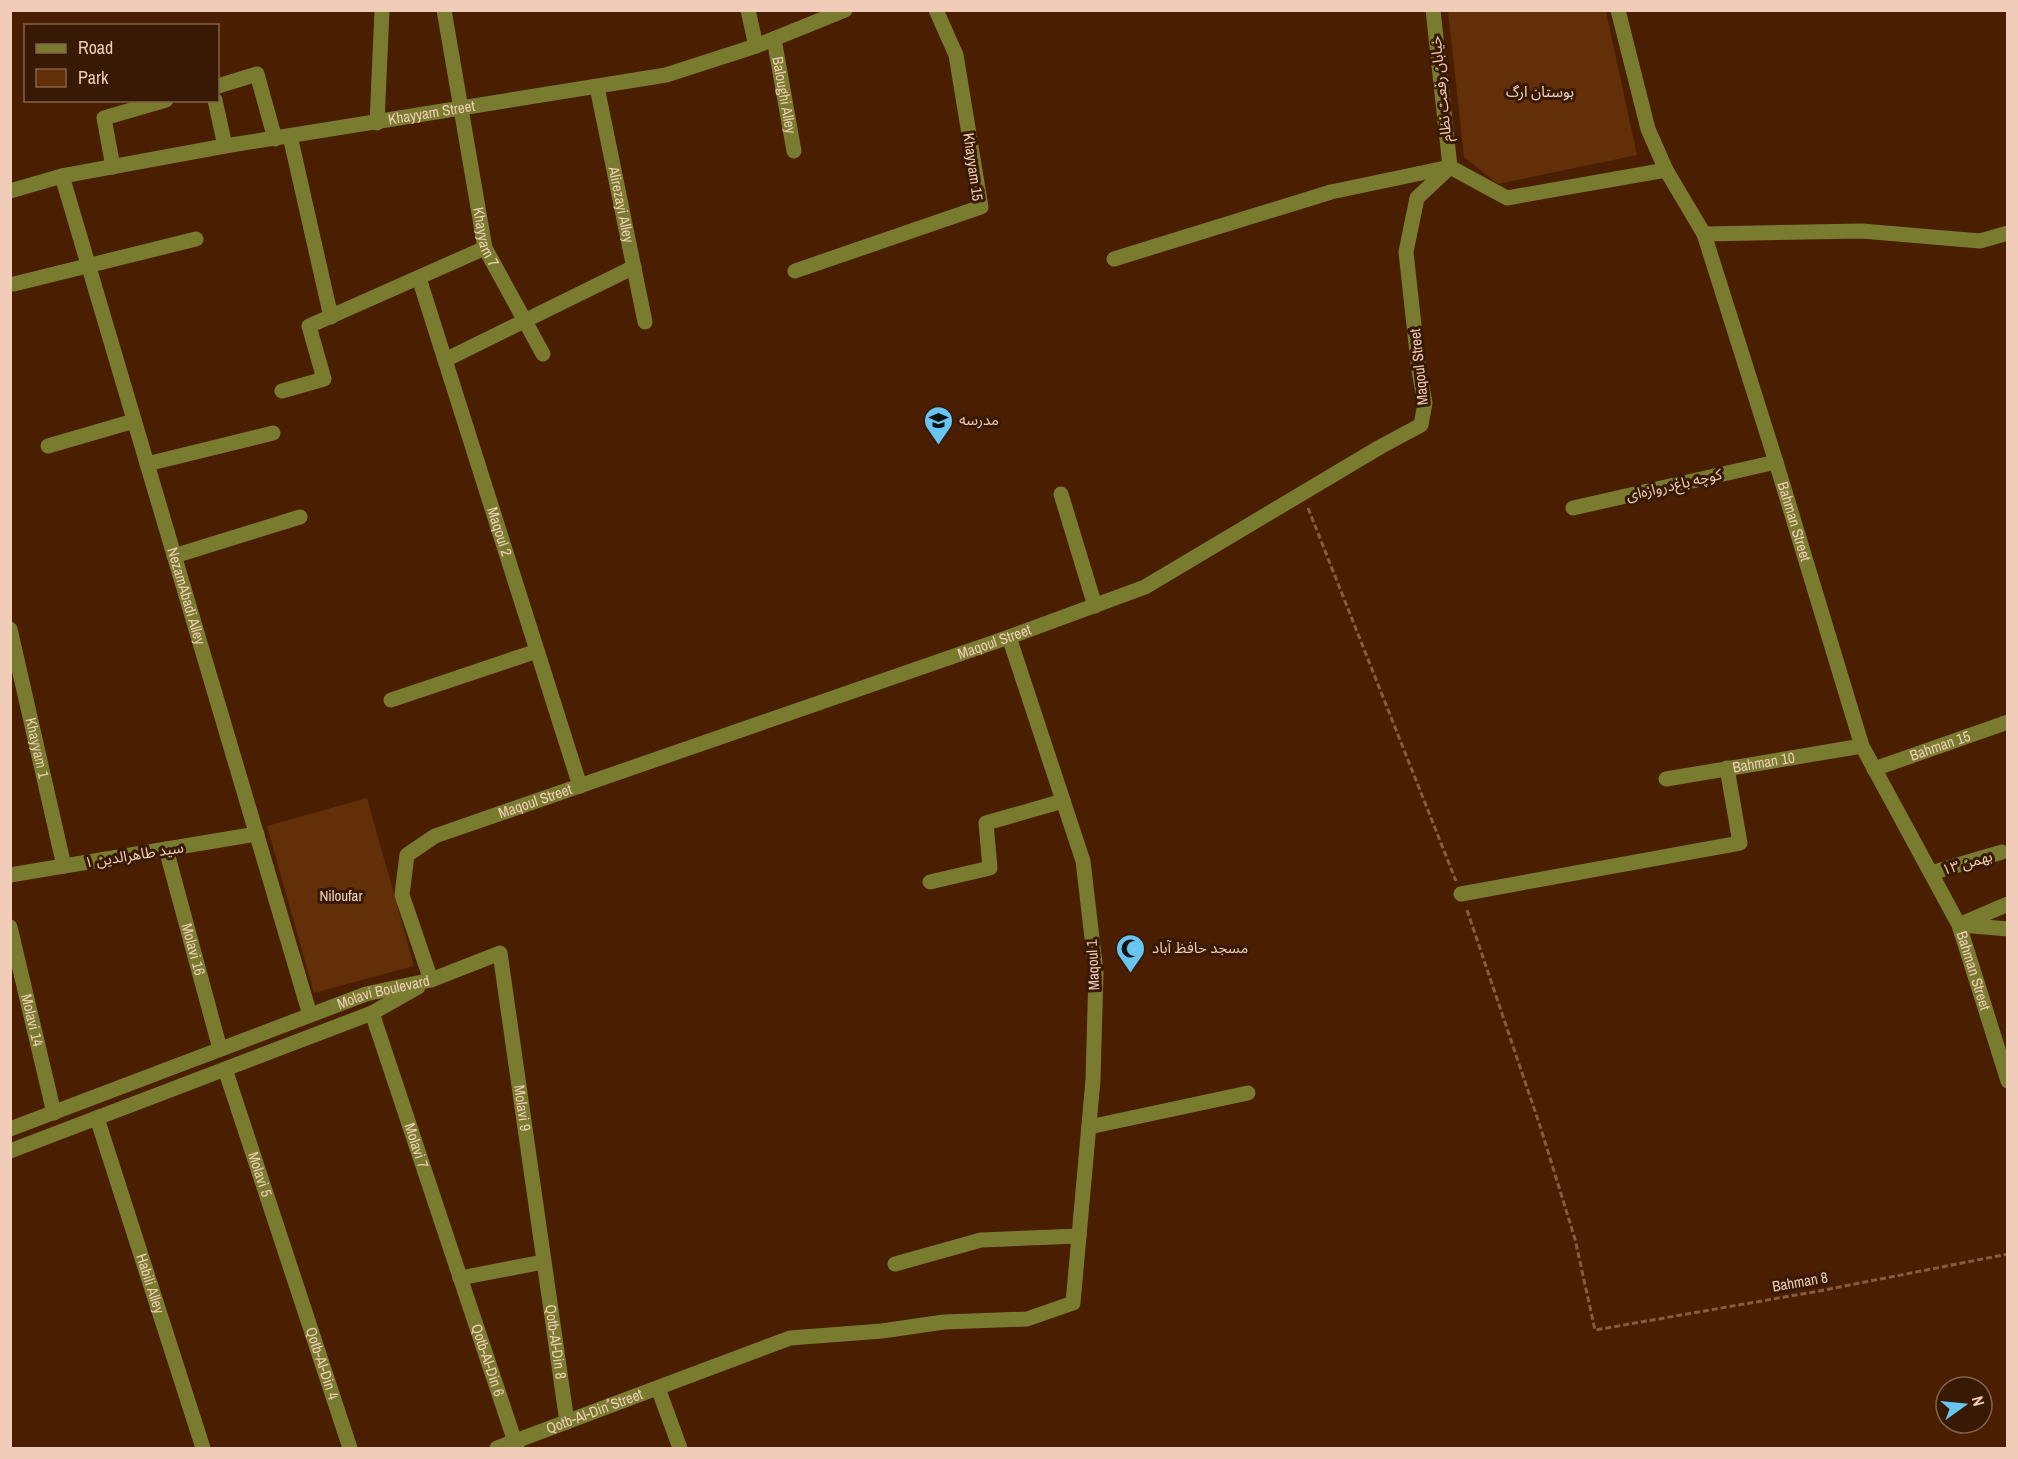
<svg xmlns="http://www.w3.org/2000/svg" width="2018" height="1459" font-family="'Archivo Narrow','Noto Sans Arabic',sans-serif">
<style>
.green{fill:#622f09}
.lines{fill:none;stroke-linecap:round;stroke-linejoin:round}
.path{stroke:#855b41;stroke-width:3;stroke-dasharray:6 3;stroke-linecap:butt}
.minor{stroke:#797b2f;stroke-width:15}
.labels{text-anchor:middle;stroke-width:6;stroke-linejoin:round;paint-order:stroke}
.street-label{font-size:15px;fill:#f1ccb8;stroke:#381903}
.park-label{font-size:15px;fill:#f0d4c4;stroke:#381903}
.poi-label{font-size:15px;fill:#f1ccb8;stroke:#381903;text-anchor:start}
</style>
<rect width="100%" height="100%" fill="#4a1e00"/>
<g class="green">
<path d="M1448,11H1606L1637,155L1498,184L1464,157Z"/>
<path d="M367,798L414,966L314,993L267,826Z"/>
</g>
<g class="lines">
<g class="path">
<path d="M1308,508L1456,881"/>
<path d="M1467,910L1541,1129L1575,1239L1595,1330L1819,1291L2008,1254"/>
</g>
<g class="minor">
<path id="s1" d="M444,10L485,248L543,354"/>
<path d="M748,10L756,46"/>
<path d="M1433,10L1450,167"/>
<path d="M1618,10L1648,129L1666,170"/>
<path id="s2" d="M774,39L794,151"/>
<path d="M218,86L257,74L275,139"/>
<path id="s3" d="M597,87L645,322"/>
<path d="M215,100L225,146"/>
<path d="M377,123L382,10"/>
<path d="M290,136L331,317"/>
<path d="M113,167L104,118L166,100"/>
<path id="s4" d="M1450,167L1507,198L1666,170L1704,234L1776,462L1862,746L1959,925L2008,1081"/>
<path id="s5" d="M62,176L310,1015"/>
<path id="s6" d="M10,191L62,176L225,146L666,75L756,46L845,10"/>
<path d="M1704,234L1862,231L1980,241L2008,233"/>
<path d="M1114,259L1331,192L1450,167"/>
<path d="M795,271L981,207L956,55L936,10"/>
<path id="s7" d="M419,278L580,786"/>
<path d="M14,284L196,239"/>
<path d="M445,360L634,267"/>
<path d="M282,391L324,379L309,326L485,248"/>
<path d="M48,446L134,421"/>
<path d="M147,464L273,433"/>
<path d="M1061,494L1095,606"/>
<path d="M1573,508L1776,462"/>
<path d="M174,556L300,517"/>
<path id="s8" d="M10,629L64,866"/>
<path d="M391,700L537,651"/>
<path id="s9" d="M1874,769L2008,722"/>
<path id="s10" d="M1666,779L1862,746"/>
<path id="s11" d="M166,849L220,1049"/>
<path d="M1931,873L2002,852"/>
<path d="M10,875L257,834"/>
<path d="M930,882L990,868L986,823L1063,801"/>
<path d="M1461,894L1740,843L1727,768"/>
<path d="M1959,925L2008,904"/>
<path d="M1962,925L2008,929"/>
<path id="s12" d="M10,927L54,1113"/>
<path id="s13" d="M431,980L402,895L407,855L435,836L1009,637L1145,587L1380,447L1421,425L1425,403L1419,371L1406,252L1417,198L1450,167"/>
<path id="s14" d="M372,1013L517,1448"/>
<path id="s15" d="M225,1069L350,1448"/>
<path id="s16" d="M97,1118L203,1448"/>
<path d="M1089,1127L1248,1093"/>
<path id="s17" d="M10,1129L366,994L431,980L500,953L567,1422"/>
<path d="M10,1151L372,1013L418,987"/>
<path d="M895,1264L981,1240L1079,1236"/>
<path d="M460,1278L543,1262"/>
<path d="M658,1388L680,1448"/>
<path id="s18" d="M497,1448L790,1338L882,1331L944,1322L1027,1319L1073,1303L1093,1080L1096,972L1083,861L1009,637"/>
</g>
</g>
<defs>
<symbol id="school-pin" viewBox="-11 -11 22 30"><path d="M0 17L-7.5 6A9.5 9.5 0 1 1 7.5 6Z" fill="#68c4f0" stroke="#381903"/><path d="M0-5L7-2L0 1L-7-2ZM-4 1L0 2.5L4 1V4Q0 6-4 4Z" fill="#111"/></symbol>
<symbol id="mosque-pin" viewBox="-11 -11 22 30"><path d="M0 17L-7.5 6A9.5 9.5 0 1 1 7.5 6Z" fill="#68c4f0" stroke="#381903"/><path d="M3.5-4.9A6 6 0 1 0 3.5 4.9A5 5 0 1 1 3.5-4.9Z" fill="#111"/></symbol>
</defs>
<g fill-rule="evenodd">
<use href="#school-pin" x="922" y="404" width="33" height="45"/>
<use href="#mosque-pin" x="1114" y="932" width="33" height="45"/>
</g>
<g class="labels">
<g class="street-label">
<text transform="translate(1441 89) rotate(-96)" y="5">خیابان رفعت نظام</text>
<text dy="5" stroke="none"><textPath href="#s2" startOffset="57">Baloughi Alley</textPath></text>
<text dy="5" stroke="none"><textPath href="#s6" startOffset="429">Khayyam Street</textPath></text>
<text transform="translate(973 167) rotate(82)" y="5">Khayyam 15</text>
<text dy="5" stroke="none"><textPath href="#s3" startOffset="120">Alirezayi Alley</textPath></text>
<text dy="5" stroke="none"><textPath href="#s1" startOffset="231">Khayyam 7</textPath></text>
<text transform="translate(1419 367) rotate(-96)" y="5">Maqoul Street</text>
<text transform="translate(1674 485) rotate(-13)" y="5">کوچه باغ‌دروازه‌ای</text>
<text dy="5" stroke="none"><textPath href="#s4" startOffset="602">Bahman Street</textPath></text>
<text dy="5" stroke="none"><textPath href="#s7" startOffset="266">Maqoul 2</textPath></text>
<text dy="5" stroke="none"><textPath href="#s5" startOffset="438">NezamAbadi Alley</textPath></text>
<text dy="5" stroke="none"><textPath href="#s13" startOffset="756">Maqoul Street</textPath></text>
<text dy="5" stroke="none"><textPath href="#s9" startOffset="70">Bahman 15</textPath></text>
<text dy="5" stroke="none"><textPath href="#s8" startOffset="122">Khayyam 1</textPath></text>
<text dy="5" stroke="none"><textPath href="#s10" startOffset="99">Bahman 10</textPath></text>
<text dy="5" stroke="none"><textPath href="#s13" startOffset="270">Maqoul Street</textPath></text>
<text transform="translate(134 855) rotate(-9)" y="5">سید طاهرالدین ۱</text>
<text transform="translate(1967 863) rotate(-17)" y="5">بهمن ۱۳</text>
<text dy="5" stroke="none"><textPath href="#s11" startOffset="104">Molavi 16</textPath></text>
<text transform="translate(1093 965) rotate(-93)" y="5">Maqoul 1</text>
<text dy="5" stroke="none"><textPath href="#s4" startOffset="1088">Bahman Street</textPath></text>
<text dy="5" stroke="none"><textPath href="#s17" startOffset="398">Molavi Boulevard</textPath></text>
<text dy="5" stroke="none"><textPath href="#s12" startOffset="96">Molavi 14</textPath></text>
<text dy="5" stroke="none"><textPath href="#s17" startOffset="678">Molavi 9</textPath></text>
<text dy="5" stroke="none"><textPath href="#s14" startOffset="140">Molavi 7</textPath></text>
<text dy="5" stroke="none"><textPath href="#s15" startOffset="111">Molavi 5</textPath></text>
<text transform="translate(1800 1282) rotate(-10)" y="5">Bahman 8</text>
<text dy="5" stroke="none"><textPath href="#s16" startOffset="174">Habili Alley</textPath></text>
<text dy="5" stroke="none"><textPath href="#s17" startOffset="914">Qotb-Al-Din 8</textPath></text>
<text dy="5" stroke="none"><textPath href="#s14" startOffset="366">Qotb-Al-Din 6</textPath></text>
<text dy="5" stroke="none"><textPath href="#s15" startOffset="310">Qotb-Al-Din 4</textPath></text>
<text dy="5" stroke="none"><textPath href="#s18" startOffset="104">Qotb-Al-Din ُStreet</textPath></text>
</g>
<g class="park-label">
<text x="1540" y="97">بوستان ارگ</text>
<text x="341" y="901">Niloufar</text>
</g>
<g class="poi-label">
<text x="959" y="425">مدرسه</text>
<text x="1152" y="953">مسجد حافظ آباد</text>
</g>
</g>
<rect width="2018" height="1459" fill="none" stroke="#f1ccb8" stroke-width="24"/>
<rect x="24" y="24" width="195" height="78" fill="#381903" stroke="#82614b" stroke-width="1.5"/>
<rect x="36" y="44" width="30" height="9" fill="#797b2f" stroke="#82614b" stroke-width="1.5"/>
<text x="78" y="54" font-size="18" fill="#f1ccb8">Road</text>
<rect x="36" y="69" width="30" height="18" fill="#622f09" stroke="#82614b" stroke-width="1.5"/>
<text x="78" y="84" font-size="18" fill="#f1ccb8">Park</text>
<g transform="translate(1964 1405) rotate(75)"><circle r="28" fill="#381903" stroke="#82614b" stroke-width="1.5"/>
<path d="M0-4.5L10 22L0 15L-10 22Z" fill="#68c4f0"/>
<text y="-9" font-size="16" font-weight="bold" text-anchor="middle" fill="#f1ccb8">N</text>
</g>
</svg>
